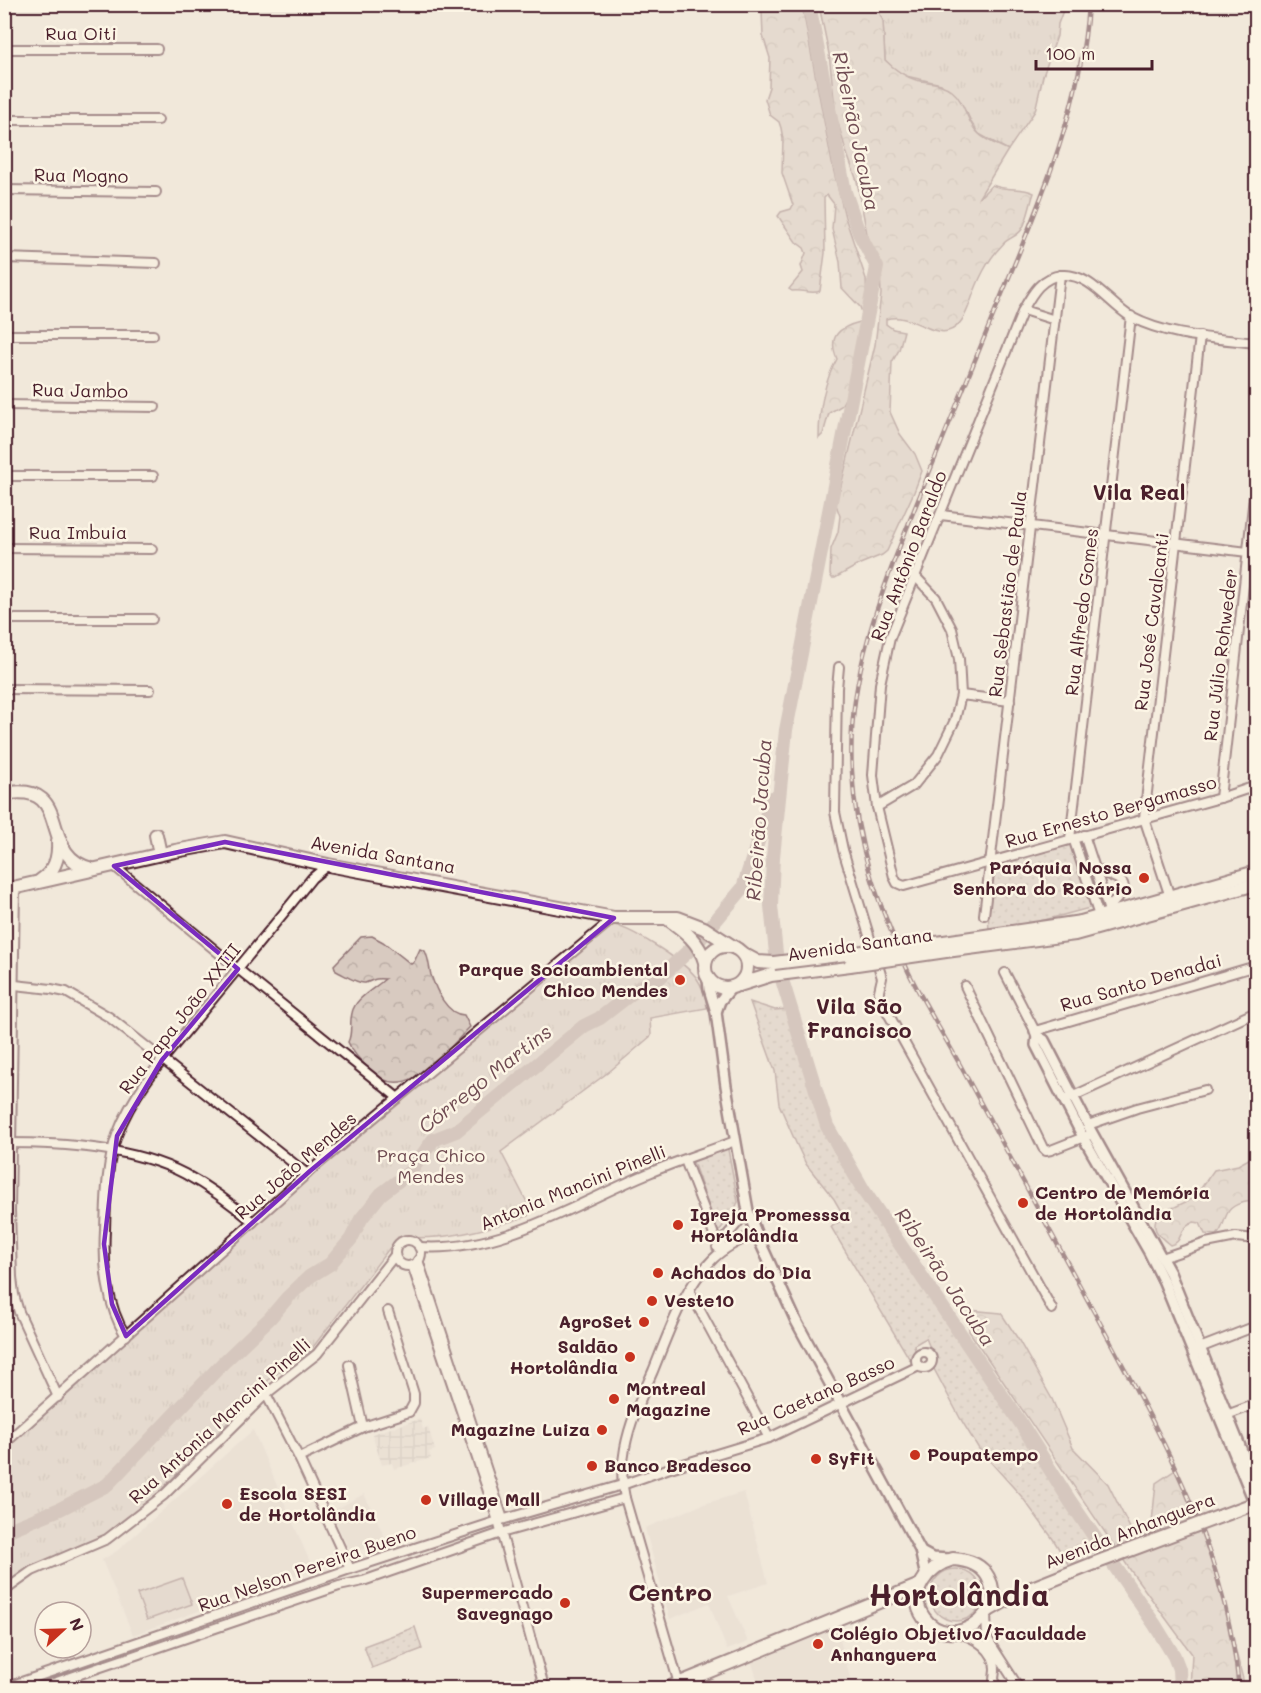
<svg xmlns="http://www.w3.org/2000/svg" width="1261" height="1693" font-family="Mali,sans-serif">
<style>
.built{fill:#e4d9cd}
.industrial{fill:url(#industrial-grid)}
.grass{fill:url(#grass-tufts);stroke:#917476;stroke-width:1.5}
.forest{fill:url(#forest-crowns);stroke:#917476;stroke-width:1.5}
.park{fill:url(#park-dots);stroke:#917476;stroke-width:1.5}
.pitch{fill:#d8cac0;stroke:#917476;stroke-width:1.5}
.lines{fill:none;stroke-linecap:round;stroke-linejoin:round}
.river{stroke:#b6a19c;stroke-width:14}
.minor-casing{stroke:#4a1f2b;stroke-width:12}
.tertiary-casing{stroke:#4a1f2b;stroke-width:14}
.primary-casing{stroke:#4a1f2b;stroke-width:16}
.minor{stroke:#fcf5e5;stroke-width:8}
.tertiary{stroke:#fcf5e5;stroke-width:9}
.primary{stroke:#fcf5e5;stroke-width:12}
.rail-casing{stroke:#4a1f2b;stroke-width:4.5}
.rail{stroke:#fcf5e5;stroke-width:2;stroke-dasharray:7;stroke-linecap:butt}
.primary-bridge-casing{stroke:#4a1f2b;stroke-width:16;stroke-linecap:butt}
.primary-bridge{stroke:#fcf5e5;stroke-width:12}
.marked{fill:none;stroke:#7b2cbf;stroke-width:4.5;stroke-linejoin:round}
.poi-dot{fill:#c8321e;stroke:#fcf5e5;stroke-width:2}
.labels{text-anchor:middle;stroke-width:5;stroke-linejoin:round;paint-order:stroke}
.street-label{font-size:18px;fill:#4a1f2b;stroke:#fcf5e5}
.poi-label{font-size:18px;font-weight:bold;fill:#4a1f2b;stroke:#fcf5e5;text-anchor:start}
.park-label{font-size:18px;fill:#6e4a50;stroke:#fcf5e5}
.water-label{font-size:20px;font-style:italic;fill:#704c53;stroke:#fcf5e5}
.quarter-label{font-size:21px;font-weight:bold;fill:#4a1f2b;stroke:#fcf5e5}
.district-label{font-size:24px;font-weight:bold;fill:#4a1f2b;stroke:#fcf5e5}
.town-label{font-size:30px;font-weight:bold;fill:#4a1f2b;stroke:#fcf5e5}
</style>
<defs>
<pattern id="industrial-grid" width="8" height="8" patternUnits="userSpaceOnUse" patternTransform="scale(1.5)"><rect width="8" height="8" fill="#e4d9cd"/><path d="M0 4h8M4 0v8" fill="none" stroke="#c5bab0"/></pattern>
<pattern id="grass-tufts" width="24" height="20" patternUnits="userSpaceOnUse" patternTransform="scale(1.5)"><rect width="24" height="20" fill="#d8cac0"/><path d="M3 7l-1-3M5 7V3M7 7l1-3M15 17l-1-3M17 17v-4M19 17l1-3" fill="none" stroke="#bbada5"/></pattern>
<pattern id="forest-crowns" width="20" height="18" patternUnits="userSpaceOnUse" patternTransform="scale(1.5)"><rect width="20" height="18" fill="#d8cac0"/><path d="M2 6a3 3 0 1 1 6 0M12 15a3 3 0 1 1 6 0" fill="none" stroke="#bbada5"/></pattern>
<pattern id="park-dots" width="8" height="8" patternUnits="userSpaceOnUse" patternTransform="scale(1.5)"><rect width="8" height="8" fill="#d8cac0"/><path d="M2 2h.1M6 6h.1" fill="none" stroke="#bbada5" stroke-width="1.8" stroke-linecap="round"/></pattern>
</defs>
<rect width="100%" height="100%" fill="#f1e8da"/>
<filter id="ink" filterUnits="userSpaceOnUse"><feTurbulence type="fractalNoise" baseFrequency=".0167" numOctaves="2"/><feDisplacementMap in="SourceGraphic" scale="12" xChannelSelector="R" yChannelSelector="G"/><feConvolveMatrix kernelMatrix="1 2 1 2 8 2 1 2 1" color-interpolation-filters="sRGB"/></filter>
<g filter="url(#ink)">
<g class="built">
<path d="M253,1430L313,1569L133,1635L102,1560L117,1551Z"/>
<path d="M744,1492L768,1583L728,1596L748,1642L727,1650L709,1603L670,1619L645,1528L704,1504Z"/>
<path d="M364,1494L387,1541L351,1553L331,1512Z"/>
<path d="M836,1624L850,1678L832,1688H760L752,1663Z"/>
</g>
<path class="industrial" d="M420,1419L423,1429L428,1427L435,1450L429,1452L431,1458L394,1469L392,1463L382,1465L372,1434Z"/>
<g class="grass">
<path d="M876,5H1065L1058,24L1057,36L1043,76L1035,111L1008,150L979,134L972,124L967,113L941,84L906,76L895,70L885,60L883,21Z"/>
<path d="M609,924C629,926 683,961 696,977C703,987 706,996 707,1008L650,1018L651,1036L610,1071L501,1152L530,1208L528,1216C485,1230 444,1241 398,1237L310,1351L269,1379L260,1393L246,1404L158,1493L107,1536L5,1589L4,1449L126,1336L284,1197Z"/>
</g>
<g class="forest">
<path d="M764,5H802L833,168L845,217L866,279L867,304L863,329L851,377L850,389L841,406L829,413L823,434L819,438C819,412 824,382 837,359C827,336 840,327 860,322L863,315L860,307L842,288L840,262L832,229L834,204L827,195L824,198L825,253L820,291C812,295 801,289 792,291L789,289L803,272L801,266L806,253L804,248L796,242L778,216L781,212L791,209L793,205L782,173L783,139L781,128L779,122L770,115L765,99L769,87L770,58L763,36L762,11Z"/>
<path d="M819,5H876L883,21L885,60C894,69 903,76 916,80C929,83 941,82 952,91C966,102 966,123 979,134C986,141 999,145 1008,150L978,199L992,185C1008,192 1021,186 1034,193C1030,204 1028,219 1022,229C1018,236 1009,238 1004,243C987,260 978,280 970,303C966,314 960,328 948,331C930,336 910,312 886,319V324L893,329L904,331L899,350L892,362L890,412L900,434L915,454L922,471L914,492L887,551L882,555L860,564L835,578H832L830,574L831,549L838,532L840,516L834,499L840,490L875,345L881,294L880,270L867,234L857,181L846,151L836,116L829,54Z"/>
<path d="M372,936L383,942L411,964L414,962L420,949L425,951C429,959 429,967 431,975C436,990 447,1015 464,1015L470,1027C444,1052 405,1109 368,1068C360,1060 352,1052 348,1042C353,1032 349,1024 352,1013C355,998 374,989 385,979C373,978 375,980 365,983C357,984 343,974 336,971L334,965L361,937Z"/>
<path d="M1256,1155V1200C1246,1202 1232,1203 1227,1214C1223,1222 1223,1229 1217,1235L1205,1234L1200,1223L1194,1222C1191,1224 1188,1225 1186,1227C1178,1234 1182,1243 1170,1245C1156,1234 1150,1228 1159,1212L1175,1207L1194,1198L1214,1170L1238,1165Z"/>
<path d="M969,1310L1001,1313L1018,1339L1052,1399L1073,1448L1108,1484L1134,1536L1152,1522L1156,1483L1177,1469L1209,1548L1243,1679L1242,1688H1190L1192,1654L1131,1571L969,1331Z"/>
</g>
<g class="park">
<path d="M1071,842L1093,907L989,935C989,919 984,874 997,863Z"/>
<path d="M750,1002L775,1010L786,1009L824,1130L834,1151L940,1313L1105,1555L1071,1569L1053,1539L1022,1497L979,1449L960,1418L933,1367L934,1358L926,1338L914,1345L915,1350L910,1360L831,1227L845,1218L834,1199L806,1164L796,1143L779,1104L775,1071Z"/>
<path d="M727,1144L738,1202L732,1215L718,1232L692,1159Z"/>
<circle cx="956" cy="1595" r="26"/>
<path d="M415,1627L422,1649L372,1668L364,1646Z"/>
</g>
<path class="pitch" d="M182,1578L192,1604L147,1620L137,1594Z"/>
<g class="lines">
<g class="river">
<path d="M809,4L845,192L859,233L877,267L786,730L773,857L771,906L776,953L783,983L827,1126L864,1191L1020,1422L1070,1501L1155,1625L1174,1656L1179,1669L1180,1688"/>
<path d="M4,1535L11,1529L60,1509L107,1485L223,1363L270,1318L287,1298L309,1277L330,1264L351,1239L361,1219L381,1194L411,1171L433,1140L456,1131L584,1026L600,1018L640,987L657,980L696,944L743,888L772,798"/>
</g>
<defs>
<g id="minor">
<path d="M4,49H157"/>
<path d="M4,120H158"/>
<path d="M4,190L156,192"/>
<path d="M4,258L156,263"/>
<path d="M1023,310L1055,320"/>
<path d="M4,335H153"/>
<path d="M1256,343C1215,338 1169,337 1131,317C1109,304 1090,273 1062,275C1041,277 1032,294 1023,310L890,638L880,684L873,775L877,807L894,877L897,883L904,886L1220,798L1256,786"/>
<path d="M4,405L155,407"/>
<path d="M4,476H153"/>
<path d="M941,515L1256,553"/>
<path d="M4,548L152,549"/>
<path d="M4,619H152"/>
<path d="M839,667L837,688L835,812L843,850L882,978L879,991V997L1052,1309"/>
<path d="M4,689L150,690"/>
<path d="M961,695L1010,701"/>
<path d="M1220,798L1256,479"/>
<path d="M877,807L914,785L938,755L955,720L961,695L959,659L952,629L936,598L914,575"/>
<path d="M1084,835L1111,917"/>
<path d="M1073,838L1100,919"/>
<path d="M1070,839L1131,316"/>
<path d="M114,866L238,969L398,1098"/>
<path d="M1095,869C1122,881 1137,881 1108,908"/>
<path d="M15,888L10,1211L12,1277L14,1295L19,1312L58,1397"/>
<path d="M1171,900L1144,818L1200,336"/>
<path d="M984,915L1060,275"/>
<path d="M1005,973L1035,1031L1256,966"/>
<path d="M15,985L51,989L66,992L109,1017L307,1174"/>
<path d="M965,986L1043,1148L1046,1151L1051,1150L1089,1135"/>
<path d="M1065,1100L1256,1012"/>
<path d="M1088,1125L1137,1108L1205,1090"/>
<path d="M4,1143C62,1143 134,1147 185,1174C209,1187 232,1204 253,1222"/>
<path d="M685,1160L714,1235L724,1250"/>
<circle cx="408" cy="1253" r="13"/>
<path d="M419,1247C501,1253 576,1203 649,1173C677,1161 706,1152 735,1141"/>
<path d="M717,1247L748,1211"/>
<path d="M1162,1258L1206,1243L1236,1237L1256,1239"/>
<path d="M418,1260L503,1519"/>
<path d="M412,1265L498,1521L543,1683"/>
<path d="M689,1290L769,1438"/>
<path d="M126,1336C107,1307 103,1264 105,1230C106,1199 106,1165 117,1135C134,1089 171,1050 202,1012C239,967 276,923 312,878L328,865"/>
<path d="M1197,1349L1256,1326"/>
<circle cx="924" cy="1360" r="8"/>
<path d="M349,1365L363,1427"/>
<path d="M266,1394L299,1458L350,1569"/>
<path d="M1224,1416L1256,1404"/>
<path d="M4,1444L310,1171L614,918"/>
<path d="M299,1458L363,1427L409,1412L414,1403V1394L388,1311"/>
<path d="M4,1591L32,1571L107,1539L164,1495L266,1394L317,1354L395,1255"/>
<path d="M986,1615L987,1637L990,1643L1019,1688"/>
<path d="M958,1633C974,1637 996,1650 995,1670C995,1673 994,1676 994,1680L999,1688"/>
<path d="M679,1684L625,1498C621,1482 622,1464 625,1448C630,1421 642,1396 653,1371C669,1332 682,1290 713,1259C725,1247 741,1240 756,1233"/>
<path d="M4,1688L350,1569L498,1521L622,1485L667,1469L769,1438L919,1366"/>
<path d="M39,1688L339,1586L363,1581L501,1533L625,1498"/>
</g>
<g id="tertiary">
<path d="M708,979L709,989L716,1012L726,1086L748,1211L756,1233L796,1321L920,1550L926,1577"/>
<path d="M716,1012L720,1001L730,989"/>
<path d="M1035,1031L1037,1036L1036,1045L1083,1137L1149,1252L1164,1282L1256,1506"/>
<path d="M1037,1036L1044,1040L1092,1133L1170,1273L1256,1486"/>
<path d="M921,1552L932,1558L950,1559"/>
</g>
<g id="primary">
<path d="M4,794C76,780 35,856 92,869"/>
<path d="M156,835L160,854"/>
<path d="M41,880C55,871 59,858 58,841"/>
<path d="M4,890L175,851L225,842L328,865L614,918H678L704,928L735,948"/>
<path d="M668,919C685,931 699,942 705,962"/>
<path d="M944,942L1081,922L1256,872"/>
<circle cx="726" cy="967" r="21"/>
<path d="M946,951L1075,934L1256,884"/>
<path d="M743,954L758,962L774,963"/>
<path d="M739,985L771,975L850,965"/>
<path d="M953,1559C968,1560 981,1564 988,1577C1009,1615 950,1654 924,1618C906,1593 928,1566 953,1559Z"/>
<path d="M987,1611L1017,1594L1095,1563"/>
<path d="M668,1688L920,1585"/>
</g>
</defs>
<use href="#minor" class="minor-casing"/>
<use href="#tertiary" class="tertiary-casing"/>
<use href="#primary" class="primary-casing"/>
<use href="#minor" class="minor"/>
<use href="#tertiary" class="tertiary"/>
<use href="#primary" class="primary"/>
<defs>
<path id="rail" d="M1088,4C1082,110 1035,214 995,311C968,377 941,443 914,510C881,593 846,680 852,771C856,847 878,903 908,971C925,1006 947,1040 965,1074C1012,1161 1059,1247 1106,1334C1169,1450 1226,1554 1239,1688"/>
</defs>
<use href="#rail" class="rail-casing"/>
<use href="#rail" class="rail"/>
<defs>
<g id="primary-bridge">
<path d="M774,963L944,942"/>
<path d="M850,965L946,951"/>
<path d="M1095,1563L1256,1503"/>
</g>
</defs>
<use href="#primary-bridge" class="primary-bridge-casing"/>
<use href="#primary-bridge" class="primary-bridge"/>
</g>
</g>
<path d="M0 0H1261V1693H0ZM225,842L614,918L310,1171L126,1336L112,1304L104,1244L117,1136L162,1060L238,969L114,866Z" fill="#f1e8da" fill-opacity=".55" fill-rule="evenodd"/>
<path class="marked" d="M225,842L614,918L310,1171L126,1336L112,1304L104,1244L117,1136L162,1060L238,969L114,866Z"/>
<g class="poi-dot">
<circle cx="1144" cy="878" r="6"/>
<circle cx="680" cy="980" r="6"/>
<circle cx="1023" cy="1203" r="6"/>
<circle cx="678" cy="1225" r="6"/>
<circle cx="658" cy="1273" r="6"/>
<circle cx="652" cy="1301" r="6"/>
<circle cx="644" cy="1322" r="6"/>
<circle cx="630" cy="1357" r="6"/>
<circle cx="614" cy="1399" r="6"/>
<circle cx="602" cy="1430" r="6"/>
<circle cx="915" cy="1455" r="6"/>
<circle cx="816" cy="1459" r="6"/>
<circle cx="592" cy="1466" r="6"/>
<circle cx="426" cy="1500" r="6"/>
<circle cx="227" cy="1504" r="6"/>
<circle cx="565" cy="1603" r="6"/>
<circle cx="818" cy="1644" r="6"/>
</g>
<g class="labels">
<g class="street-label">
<text x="81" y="40">Rua Oiti</text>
<text transform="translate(81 176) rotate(1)" y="6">Rua Mogno</text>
<text transform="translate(80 391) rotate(1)" y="6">Rua Jambo</text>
<text x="78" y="539">Rua Imbuia</text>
<text transform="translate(909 556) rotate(-69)" y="6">Rua Antônio Baraldo</text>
<text transform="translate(1008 594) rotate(-83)" y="6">Rua Sebastião de Paula</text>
<text transform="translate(1082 612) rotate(-83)" y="6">Rua Alfredo Gomes</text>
<text transform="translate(1152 622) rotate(-83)" y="6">Rua José Cavalcanti</text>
<text transform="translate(1221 655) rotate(-83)" y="6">Rua Júlio Rohweder</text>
<text transform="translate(1111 812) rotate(-16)" y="6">Rua Ernesto Bergamasso</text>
<text transform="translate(383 855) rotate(10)" y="6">Avenida Santana</text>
<text transform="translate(860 945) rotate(-8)" y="6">Avenida Santana</text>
<text transform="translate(1141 983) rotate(-16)" y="6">Rua Santo Denadai</text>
<text transform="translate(180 1019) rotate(-52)" y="6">Rua Papa João XXIII</text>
<text transform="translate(296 1166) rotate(-41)" y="6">Rua João Mendes</text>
<text transform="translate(573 1188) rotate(-22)" y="6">Antonia Mancini Pinelli</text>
<text transform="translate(816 1396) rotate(-24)" y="6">Rua Caetano Basso</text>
<text transform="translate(220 1421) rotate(-42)" y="6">Rua Antonia Mancini Pinelli</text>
<text transform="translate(1130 1531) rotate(-21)" y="6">Avenida Anhanguera</text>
<text transform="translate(307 1569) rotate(-19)" y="6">Rua Nelson Pereira Bueno</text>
</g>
<g class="poi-label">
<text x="1132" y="874" text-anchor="end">Paróquia Nossa<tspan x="1132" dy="21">Senhora do Rosário</tspan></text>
<text x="668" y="976" text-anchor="end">Parque Socioambiental<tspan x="668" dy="21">Chico Mendes</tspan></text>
<text x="1035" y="1199">Centro de Memória<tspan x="1035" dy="21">de Hortolândia</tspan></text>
<text x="690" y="1221">Igreja Promesssa<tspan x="690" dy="21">Hortolândia</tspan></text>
<text x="670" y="1279">Achados do Dia</text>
<text x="664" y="1307">Veste10</text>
<text x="632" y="1328" text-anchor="end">AgroSet</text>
<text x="618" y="1353" text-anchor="end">Saldão<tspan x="618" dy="21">Hortolândia</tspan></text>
<text x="626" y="1395">Montreal<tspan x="626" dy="21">Magazine</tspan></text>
<text x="590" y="1436" text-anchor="end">Magazine Luiza</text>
<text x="927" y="1461">Poupatempo</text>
<text x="828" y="1465">SyFit</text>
<text x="604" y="1472">Banco Bradesco</text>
<text x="239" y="1500">Escola SESI<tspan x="239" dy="21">de Hortolândia</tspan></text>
<text x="438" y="1506">Village Mall</text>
<text x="553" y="1599" text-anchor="end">Supermercado<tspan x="553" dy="21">Savegnago</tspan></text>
<text x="830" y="1640">Colégio Objetivo/Faculdade<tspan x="830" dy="21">Anhanguera</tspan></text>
</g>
<g class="park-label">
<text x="431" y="1162">Praça Chico<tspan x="431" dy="21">Mendes</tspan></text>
</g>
<g class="water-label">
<text transform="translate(856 131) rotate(78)" y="7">Ribeirão Jacuba</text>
<text transform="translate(759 820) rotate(-86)" y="7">Ribeirão Jacuba</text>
<text transform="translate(485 1079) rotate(-38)" y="7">Córrego Martins</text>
<text transform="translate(945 1277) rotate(56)" y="7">Ribeirão Jacuba</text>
</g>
<g class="quarter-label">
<text x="1139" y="500">Vila Real</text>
<text x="859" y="1014">Vila São<tspan x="859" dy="24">Francisco</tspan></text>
</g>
<g class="district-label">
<text x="670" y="1601">Centro</text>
</g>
<g class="town-label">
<text x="959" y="1606">Hortolândia</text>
</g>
</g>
<rect width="1261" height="1693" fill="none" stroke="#fcf5e5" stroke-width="24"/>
<rect x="12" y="12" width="1237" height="1669" fill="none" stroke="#4a1f2b" stroke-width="2" filter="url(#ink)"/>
<g transform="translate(63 1630) rotate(68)"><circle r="28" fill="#fcf5e5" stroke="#b59f9b" stroke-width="1.5"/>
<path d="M0-4.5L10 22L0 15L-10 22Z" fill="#c8321e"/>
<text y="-9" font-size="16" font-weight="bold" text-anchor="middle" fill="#4a1f2b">N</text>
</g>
<path d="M1036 60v9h116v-9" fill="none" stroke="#4a1f2b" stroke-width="3"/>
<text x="1045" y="60" font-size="18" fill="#4a1f2b" stroke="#fcf5e5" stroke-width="4.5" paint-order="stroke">100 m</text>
</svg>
